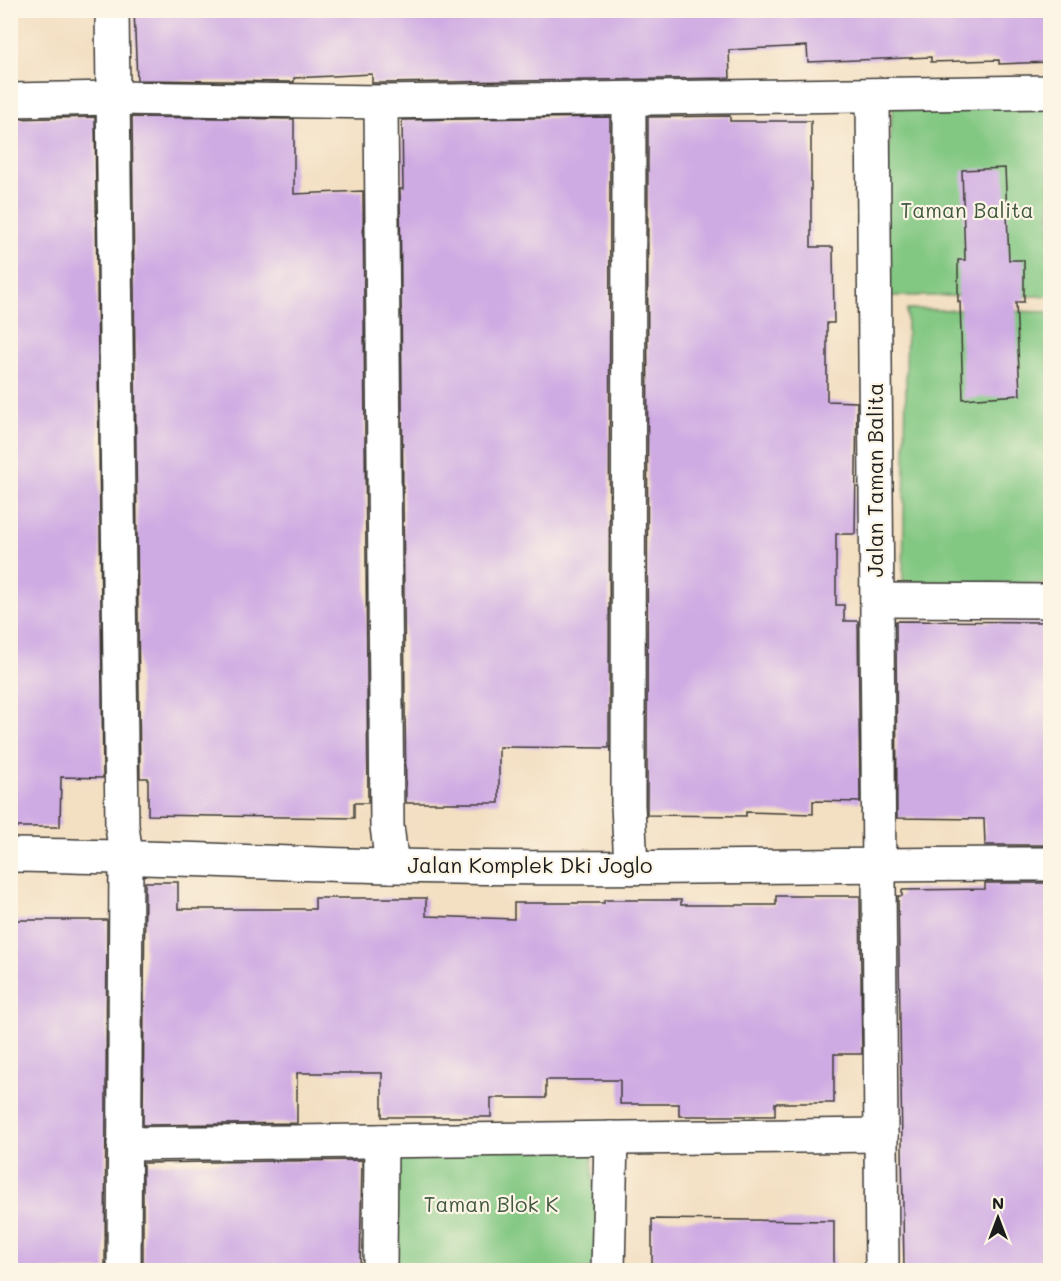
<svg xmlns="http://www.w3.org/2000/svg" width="1061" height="1281" font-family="Mali,sans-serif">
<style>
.green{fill:#82c782;stroke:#4f724f;stroke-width:1.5}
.building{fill:#cfabe3}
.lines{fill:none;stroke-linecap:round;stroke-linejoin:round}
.minor-casing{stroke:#3c3935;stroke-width:36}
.minor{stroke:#fff;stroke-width:33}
.labels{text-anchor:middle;stroke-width:4.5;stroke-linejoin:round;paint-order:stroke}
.park-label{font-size:21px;fill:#405840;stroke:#fcf5e5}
.street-label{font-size:21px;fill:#1c1c1c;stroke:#fcf5e5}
</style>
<rect width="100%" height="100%" fill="#fcf5e5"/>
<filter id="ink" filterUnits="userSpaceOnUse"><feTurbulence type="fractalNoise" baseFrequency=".0167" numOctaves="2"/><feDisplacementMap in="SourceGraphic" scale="12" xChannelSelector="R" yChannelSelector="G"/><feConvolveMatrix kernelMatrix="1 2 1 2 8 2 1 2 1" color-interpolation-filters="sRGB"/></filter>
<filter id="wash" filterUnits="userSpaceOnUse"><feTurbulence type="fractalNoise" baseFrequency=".008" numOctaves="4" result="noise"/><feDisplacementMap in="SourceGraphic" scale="24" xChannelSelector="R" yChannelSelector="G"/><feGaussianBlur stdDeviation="1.35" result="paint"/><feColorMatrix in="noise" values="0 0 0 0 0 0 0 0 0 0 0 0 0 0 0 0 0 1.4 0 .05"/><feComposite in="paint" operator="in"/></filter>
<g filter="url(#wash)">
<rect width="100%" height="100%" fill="#f3dfc2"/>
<g class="green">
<path d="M893,105H1050V296H875Z"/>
<path d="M907,309L1050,312V584L903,582Z"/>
<path d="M590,1139L602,1270H380L381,1141Z"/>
</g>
<g id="blocks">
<g class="building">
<path d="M134,10H1050V62L999,64V60L931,62V57L808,62L807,46L729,50L730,78L381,83H372V74L294,78V82L137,80Z"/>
<path d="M730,116V121H811V247H833L834,323H827V401L857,402L855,534H836V605H844V621H858L860,802L813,801V814L746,812V816L647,815L648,117Z"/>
<path d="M95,117L103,778L61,777L60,827H10V119Z"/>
<path d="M132,117L294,119V194L363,191L368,803H354V818L148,815V778H140Z"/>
<path d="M610,117L609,748L499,747V803H406L400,189H403L402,120Z"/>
<path d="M1005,168L1009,260H1024V302H1016L1020,395L963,399L960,302H958V260H965L962,170Z"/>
<path d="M896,621L1050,622V845H985L984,819L897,818Z"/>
<path d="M145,882H178V909H315V898H426V916L514,919V903H604V900H681V905H776V896H860L862,1054H834V1103H775V1116H679V1104H620V1080H546V1098H491V1117H382V1073H297V1123L143,1125Z"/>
<path d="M985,883H1050V1270H904L898,896H902V890L985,889Z"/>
<path d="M10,920H107L105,1270H10Z"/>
<path d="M362,1160L360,1270H143V1163Z"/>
<path d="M652,1219L834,1221V1270H652Z"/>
</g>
</g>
</g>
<g filter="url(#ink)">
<use href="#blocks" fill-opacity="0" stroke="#3c3935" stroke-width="1.5"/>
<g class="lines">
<defs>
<g id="minor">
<path d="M112,10L122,826L126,856L124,1270"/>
<path d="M873,96L882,1270"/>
<path d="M629,99L628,805L631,867"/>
<path d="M10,100L114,98L381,102L1050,92"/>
<path d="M381,102L387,826L392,866"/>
<path d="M877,600L1050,601"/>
<path d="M10,855C138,856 265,863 392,866C611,871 831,864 1050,864"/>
<path d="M124,1144L881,1135"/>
<path d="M380,1270L381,1141"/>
<path d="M608,1270L611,1138"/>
</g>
</defs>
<use href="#minor" class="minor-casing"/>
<use href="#minor" class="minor"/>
</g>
</g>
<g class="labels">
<g class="park-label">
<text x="967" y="218">Taman Balita</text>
<text x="491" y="1212">Taman Blok K</text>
</g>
<g class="street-label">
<text transform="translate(876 480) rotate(-90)" y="7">Jalan Taman Balita</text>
<text x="530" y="873">Jalan Komplek Dki Joglo</text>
</g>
</g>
<rect width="1061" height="1281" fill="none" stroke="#fcf5e5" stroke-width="36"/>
<g transform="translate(998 1218)" stroke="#fcf5e5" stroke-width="4.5" paint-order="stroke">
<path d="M0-4.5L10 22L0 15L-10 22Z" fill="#1c1c1c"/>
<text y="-9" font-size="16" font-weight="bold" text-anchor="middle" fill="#1c1c1c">N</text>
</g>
</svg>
